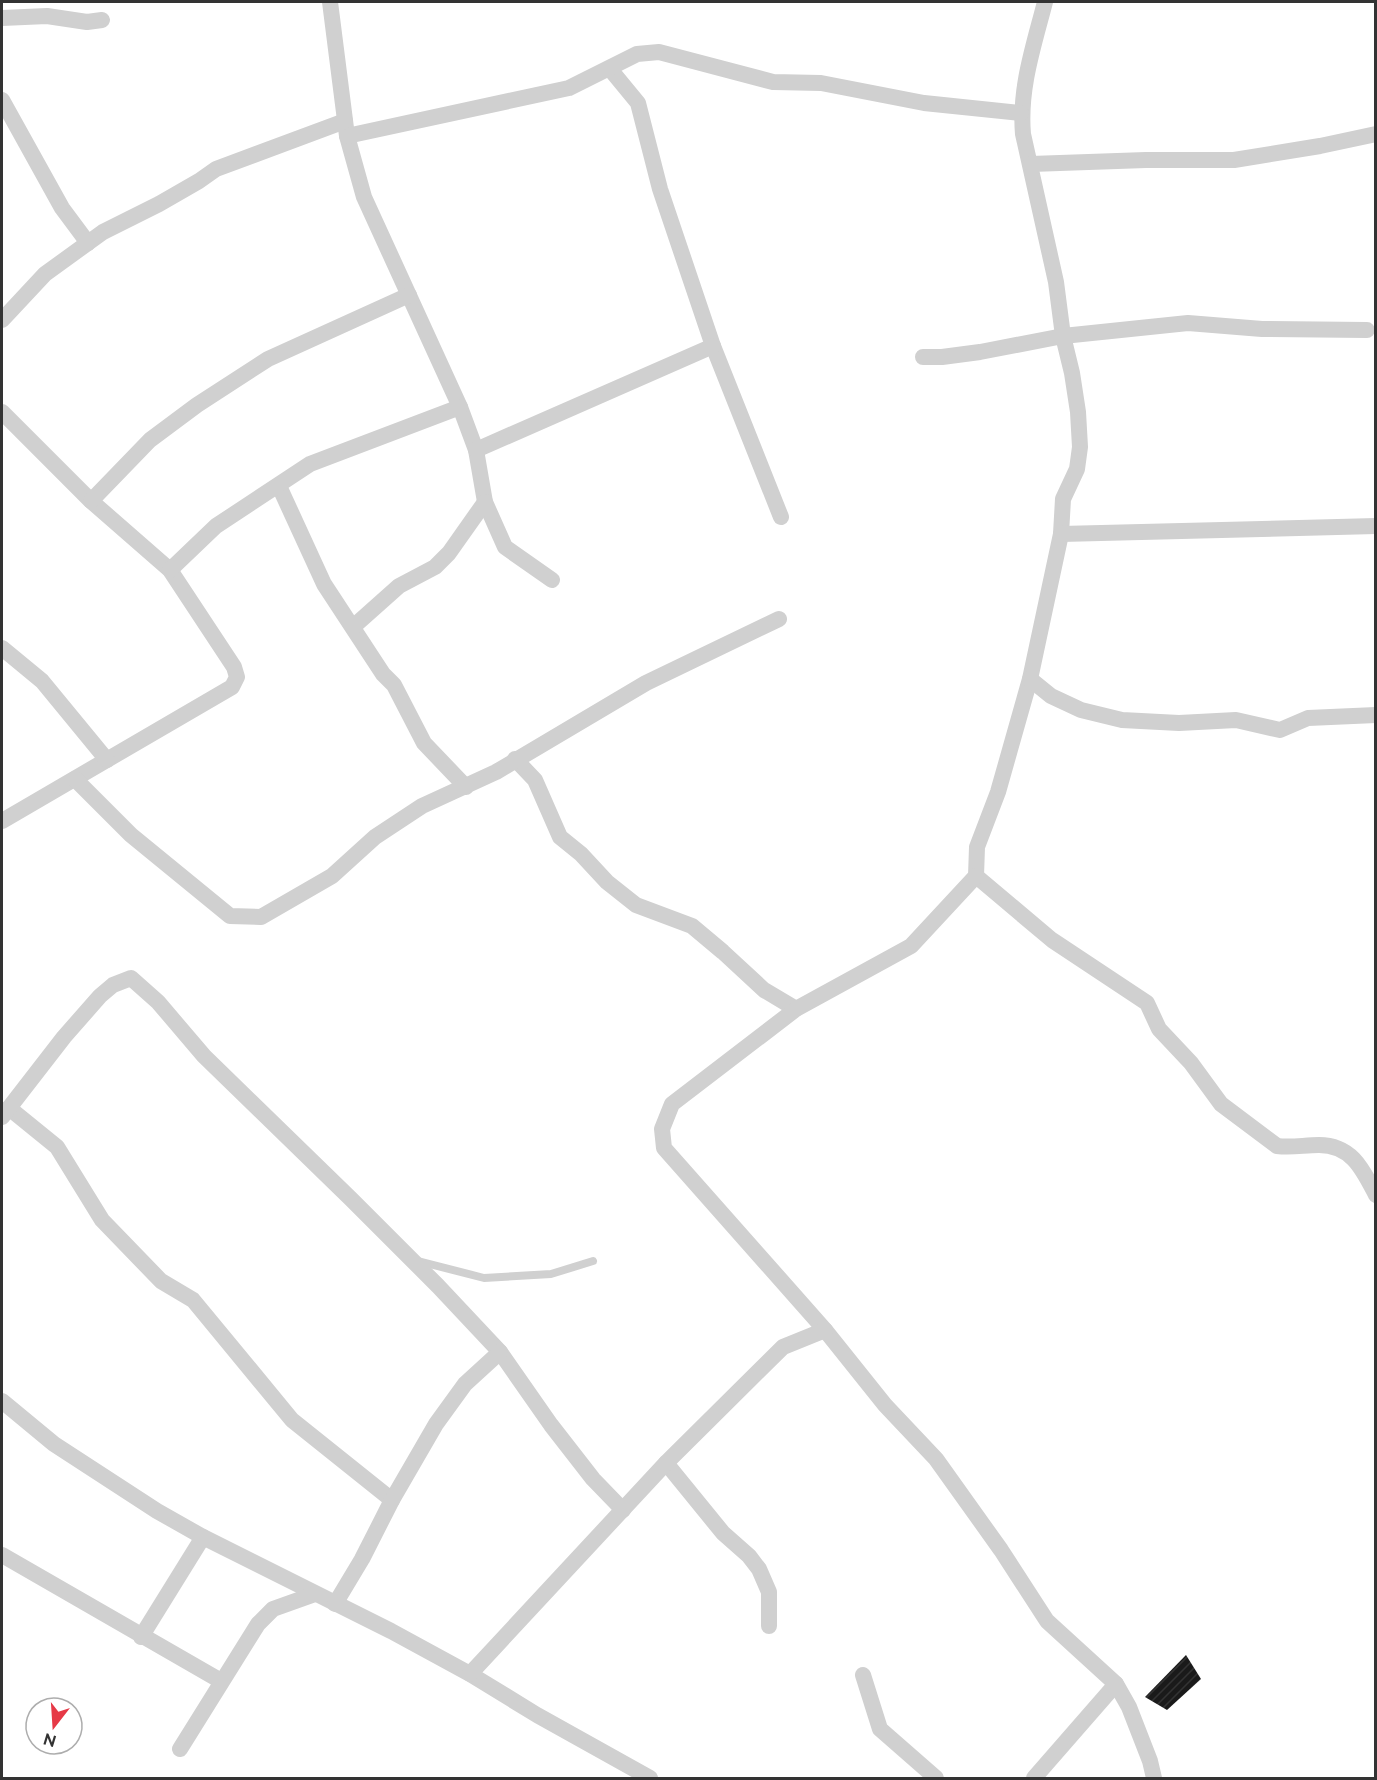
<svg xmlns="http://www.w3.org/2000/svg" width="1377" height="1780" font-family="Raleway,sans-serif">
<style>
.building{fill:url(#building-hatch)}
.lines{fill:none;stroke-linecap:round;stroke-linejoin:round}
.lane{stroke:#d0d0d0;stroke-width:8}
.street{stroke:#d0d0d0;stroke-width:16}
</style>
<defs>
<pattern id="building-hatch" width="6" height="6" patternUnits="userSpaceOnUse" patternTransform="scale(1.5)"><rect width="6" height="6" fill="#1a1a1a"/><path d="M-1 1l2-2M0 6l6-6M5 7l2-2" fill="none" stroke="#333"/></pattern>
</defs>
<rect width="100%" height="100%" fill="#fff"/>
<path class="building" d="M1186,1655L1201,1679L1167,1710L1145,1697Z"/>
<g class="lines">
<path class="lane" d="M418,1261L484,1278L551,1274L593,1261"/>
<g class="street">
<path d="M330,2L347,136L364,197L460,407L476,450L485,502L505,547L552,580"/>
<path d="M1045,2C1034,45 1019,88 1023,134L1056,282L1063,336L1072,373L1078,412L1080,447L1077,469L1063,499L1061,534L1030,679L998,792L977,847L976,876L1052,940L1147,1003L1159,1029L1191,1063L1221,1104L1277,1146C1292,1148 1304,1145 1319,1145C1352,1145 1363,1170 1376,1195"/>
<path d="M2,18L47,16L87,22L102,20"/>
<path d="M610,69L638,103L660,189L713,346L781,517"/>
<path d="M2,100L62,208L88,243"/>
<path d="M347,136L569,88L637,54L659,52L773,82L821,83L924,103L1021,113"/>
<path d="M1031,164L1146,160H1234L1320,146L1376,134"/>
<path d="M2,320L45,274L103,232L159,204L199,181L216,169L345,121"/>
<path d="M923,357H942L980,352L1063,336L1188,323L1262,329L1367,330"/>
<path d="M2,412L91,501L170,570L234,667L237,677L232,687L2,821"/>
<path d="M476,450L713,346"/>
<path d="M279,486L324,584L383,674L394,685L424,743L466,787"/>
<path d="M91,501L150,440L197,405L268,359L409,295"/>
<path d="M1061,534L1376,526"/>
<path d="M170,570L216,526L310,464L460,407"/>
<path d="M353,627L399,586L435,567L449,553L485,502"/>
<path d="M2,648L42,681L107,760"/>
<path d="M1030,679L1051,696L1081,710L1122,720L1179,723L1236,720L1280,730L1308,718L1376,715"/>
<path d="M515,759L535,780L560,837L581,854L607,882L636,905L692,926L723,952L764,990L796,1009"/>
<path d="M75,779L131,835L230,916L261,917L332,876L375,837L422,806L496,772L646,683L779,619"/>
<path d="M976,876L911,946L796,1009L672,1104L662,1129L664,1148L825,1330L885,1405L936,1459L1001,1550L1047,1621L1116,1684L1129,1707L1150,1761L1154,1778"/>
<path d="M9,1108L57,1147L102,1220L161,1281L193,1300L292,1420L392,1500"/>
<path d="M2,1117L64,1037L100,996L113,985L131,978L158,1002L204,1056L351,1199L438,1286L500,1352L551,1425L593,1479L623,1510"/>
<path d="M2,1401L54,1444L157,1511L203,1537L391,1631L470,1674L537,1715L650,1778"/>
<path d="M666,1463L723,1533L749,1556L759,1569L769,1592V1626"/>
<path d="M2,1555L221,1681"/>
<path d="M335,1604L362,1559L392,1500L436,1424L465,1384L500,1352"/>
<path d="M141,1637L203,1537"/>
<path d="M470,1674L666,1463L783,1347L825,1330"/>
<path d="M863,1675L880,1729L936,1778"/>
<path d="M180,1749L258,1624L273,1609L315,1594"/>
<path d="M1034,1778L1116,1684"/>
</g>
</g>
<rect width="1377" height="1780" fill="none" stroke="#333333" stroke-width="6"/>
<g transform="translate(54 1726) rotate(197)"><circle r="28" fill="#ffffff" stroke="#adadad" stroke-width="1.5"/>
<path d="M0-4.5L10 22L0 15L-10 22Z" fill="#e63946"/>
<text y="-9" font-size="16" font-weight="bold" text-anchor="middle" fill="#333333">N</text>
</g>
</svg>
